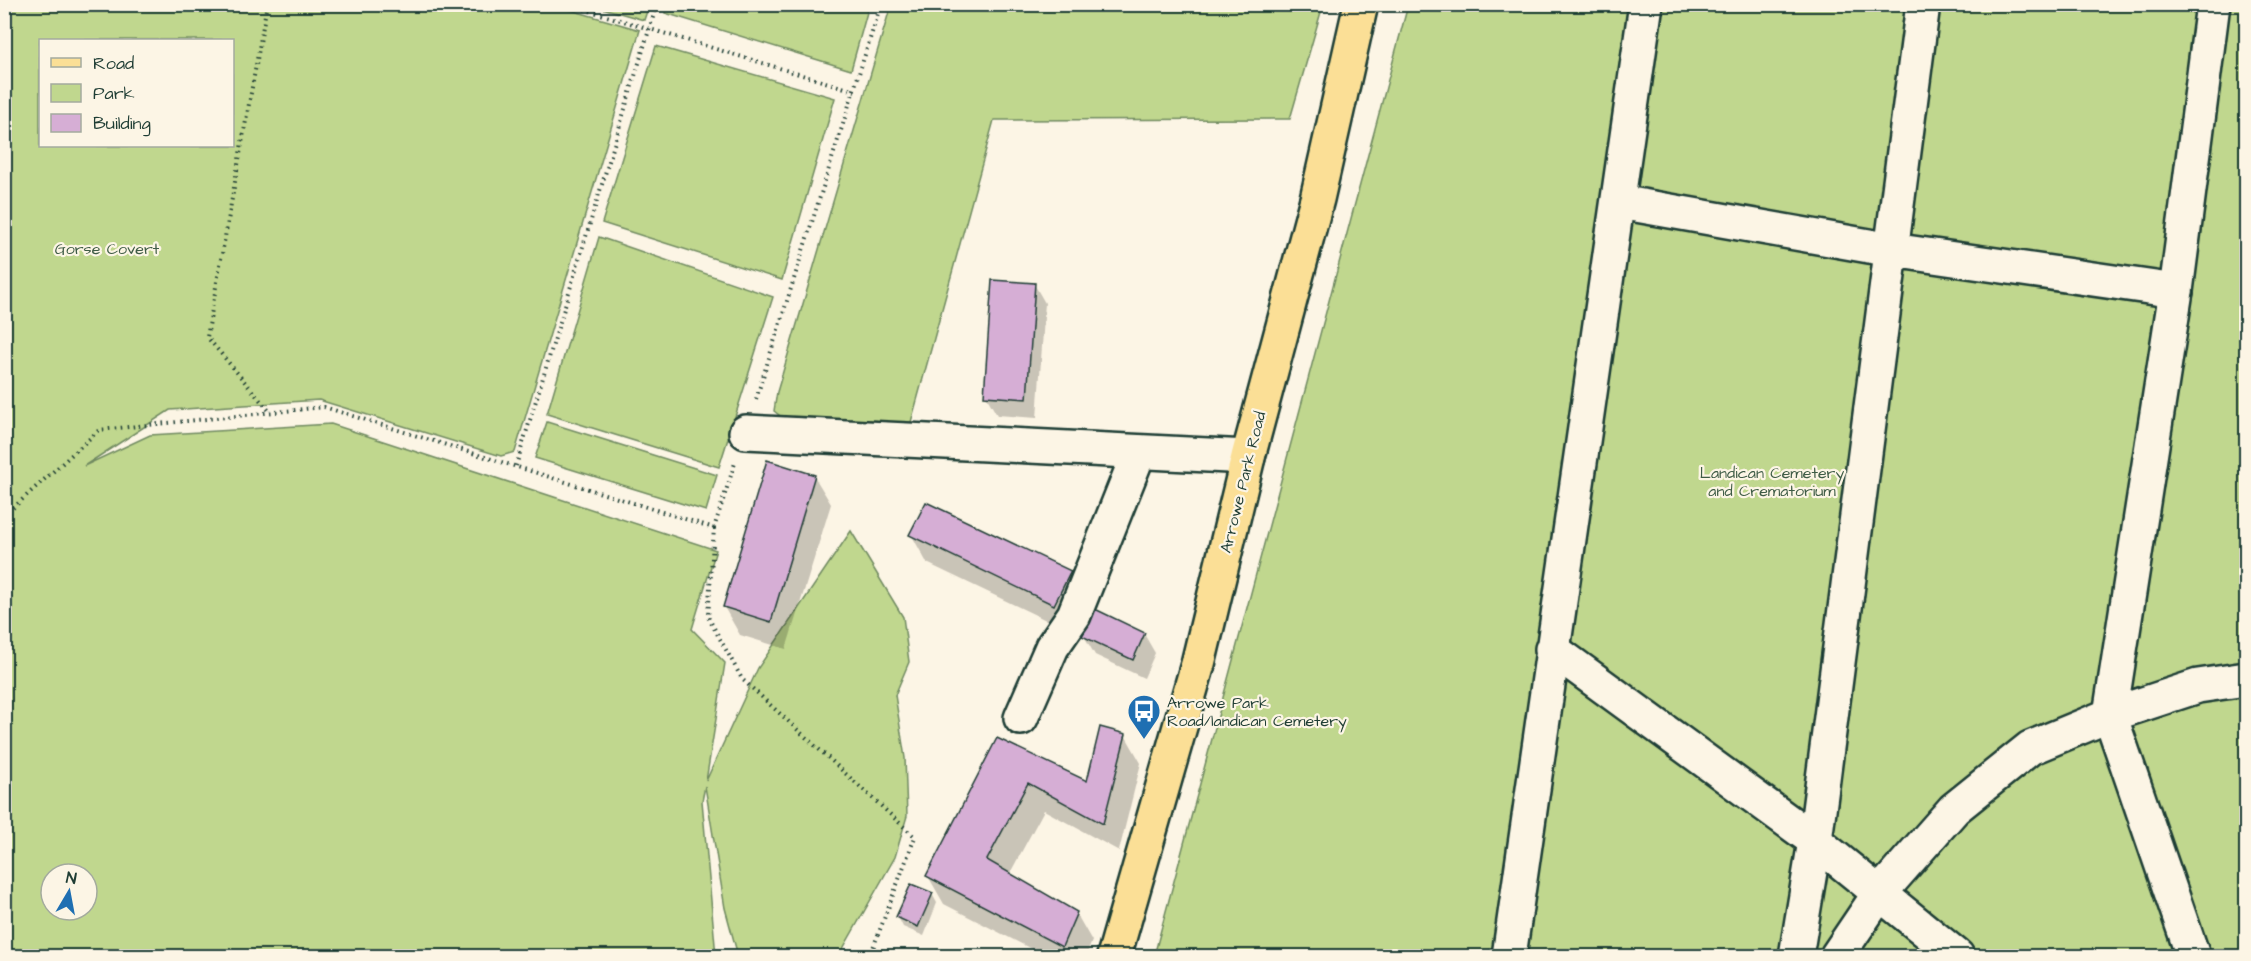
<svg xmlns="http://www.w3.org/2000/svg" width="2251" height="961" font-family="'Architects Daughter',sans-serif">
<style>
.green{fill:#c0d78e;stroke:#708a61;stroke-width:1.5;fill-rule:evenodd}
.shadow{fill:#0003}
.building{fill:#d6aed5;stroke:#1f3d34;stroke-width:1.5}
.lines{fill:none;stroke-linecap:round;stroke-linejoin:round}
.minor-casing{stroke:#1f3d34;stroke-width:38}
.major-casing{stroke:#1f3d34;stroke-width:38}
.path{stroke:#1f3d34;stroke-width:4;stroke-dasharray:1.5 4.5;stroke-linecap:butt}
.minor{stroke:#fcf5e5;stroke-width:33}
.major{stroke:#fbdf96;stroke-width:33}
.labels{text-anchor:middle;stroke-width:4.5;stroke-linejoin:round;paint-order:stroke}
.park-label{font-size:16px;fill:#3f5c46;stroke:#fcf5e5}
.street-label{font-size:16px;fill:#1f3d34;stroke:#fcf5e5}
.poi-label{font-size:16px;fill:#1f3d34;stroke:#fcf5e5;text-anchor:start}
</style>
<rect width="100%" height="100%" fill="#fcf5e5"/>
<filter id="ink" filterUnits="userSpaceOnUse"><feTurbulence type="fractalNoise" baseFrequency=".0167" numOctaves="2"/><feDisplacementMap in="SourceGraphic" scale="12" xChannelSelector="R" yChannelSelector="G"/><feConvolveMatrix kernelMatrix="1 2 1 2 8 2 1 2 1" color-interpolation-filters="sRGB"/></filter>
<g filter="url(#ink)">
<g class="green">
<path d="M550,4L640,30L515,452L501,456L319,400L170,410L84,466L150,435L331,424L716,550L692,629L725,663L706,781L758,668L851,531L903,617L909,662L895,695L905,758L907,816L895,857L841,952L837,956H738L725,908L705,786L702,801L716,956H5V5ZM40,40H232V146H40ZM51,874H87V910H51Z"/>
<path d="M592,5H649L644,20Z"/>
<path d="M667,5V4L869,5L851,70L665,13Z"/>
<path d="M891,5H1323L1290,119L994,120L908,433L788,422L774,411L777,392Z"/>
<path d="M1408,5H2246V956H1154Z"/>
<path d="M656,46L835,98L782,280L602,223Z"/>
<path d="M599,237L773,297L719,467L547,414Z"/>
<path d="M547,422L717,475L706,511L535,458Z"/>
</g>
<g class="shadow">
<path d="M1034,284L1045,303L1037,418L997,415L986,396Z"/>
<path d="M814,476L831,504L786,649L740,635L724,607Z"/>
<path d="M911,534L1070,572L1086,600L1071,632L927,563Z"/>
<path d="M1144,634L1155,653L1144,678L1095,655L1084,636Z"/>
<path d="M1125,735L1141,763L1119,851L1044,810L1009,875L1076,913L1092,941L1086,956H1045L944,904L928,876L998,740L1088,783Z"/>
<path d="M932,894L937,903L924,936L903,927L898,917Z"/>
</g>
<g class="building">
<path d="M992,280L1035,283L1027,399L984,396Z"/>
<path d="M767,460L815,475L771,622L723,607Z"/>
<path d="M926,502L1071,571L1054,605L909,535Z"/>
<path d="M1095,609L1145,633L1133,660L1082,636Z"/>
<path d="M1100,727L1126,734L1103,824L1028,783L987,860L1077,912L1062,947L926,876L997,738L1087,781Z"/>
<path d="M911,884L933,893L918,927L896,917Z"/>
</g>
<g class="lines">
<defs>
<g id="minor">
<path d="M1619,202L1892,250L2176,291"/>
<path d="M746,432L1248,457"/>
<path d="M1552,649L1815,841L1957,956"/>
<path d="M1021,718L1052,647L1074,615L1139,452"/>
<path d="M1509,956L1646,4"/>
<path d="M1796,956L1815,841L1923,4"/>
<path d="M1837,956L1879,894L1954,809L2030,748L2110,715L2198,686L2246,679"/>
<path d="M2193,956L2110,715L2176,291L2213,4"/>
</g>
<path id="major" d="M1114,956L1198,664L1248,457L1317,199L1361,4"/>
</defs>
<use href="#minor" class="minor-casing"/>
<use href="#major" class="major-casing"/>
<g class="path">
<path d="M267,4L207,337L271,413"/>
<path d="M567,4L855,91"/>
<path d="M756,399L881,4"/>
<path d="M516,466L657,4"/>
<path d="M4,516L99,430L324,407L714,528L735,463"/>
<path d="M714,528L708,617L742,679L915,837L870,956"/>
</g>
<use href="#minor" class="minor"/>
<use href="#major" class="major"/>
</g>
</g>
<defs>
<symbol id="bus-pin" viewBox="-11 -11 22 30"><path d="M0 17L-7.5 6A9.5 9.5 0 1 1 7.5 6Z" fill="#1f6fb2" stroke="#fcf5e5"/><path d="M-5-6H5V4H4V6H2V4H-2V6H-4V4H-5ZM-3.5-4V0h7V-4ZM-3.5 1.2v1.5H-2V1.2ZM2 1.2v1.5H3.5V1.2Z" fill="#fff"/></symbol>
</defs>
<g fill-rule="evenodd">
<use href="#bus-pin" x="1125" y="692" width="38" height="52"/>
</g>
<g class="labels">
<g class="park-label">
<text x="107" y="254">Gorse Covert</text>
<text x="1772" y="478">Landican Cemetery<tspan x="1772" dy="18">and Crematorium</tspan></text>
</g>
<g class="street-label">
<text transform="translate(1242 482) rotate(-76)" y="6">Arrowe Park Road</text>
</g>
<g class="poi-label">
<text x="1167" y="708">Arrowe Park<tspan x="1167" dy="18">Road/landican Cemetery</tspan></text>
</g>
</g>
<rect width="2251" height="961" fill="none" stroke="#fcf5e5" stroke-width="24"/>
<rect x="12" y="12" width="2227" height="937" fill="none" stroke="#1f3d34" stroke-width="2" filter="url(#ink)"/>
<rect x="39" y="39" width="195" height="108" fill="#fcf5e5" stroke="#a4ab9e" stroke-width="1.5"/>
<rect x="51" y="58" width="30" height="9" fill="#fbdf96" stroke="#a4ab9e" stroke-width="1.5"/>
<text x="93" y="69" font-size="18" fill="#1f3d34">Road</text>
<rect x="51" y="84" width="30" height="18" fill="#c0d78e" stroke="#a4ab9e" stroke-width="1.5"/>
<text x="93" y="99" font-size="18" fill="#1f3d34">Park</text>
<rect x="51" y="114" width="30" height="18" fill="#d6aed5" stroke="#a4ab9e" stroke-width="1.5"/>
<text x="93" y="129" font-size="18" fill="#1f3d34">Building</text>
<g transform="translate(69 892) rotate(10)"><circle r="28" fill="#fcf5e5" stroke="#a4ab9e" stroke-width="1.5"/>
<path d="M0-4.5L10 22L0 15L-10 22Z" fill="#1f6fb2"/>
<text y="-9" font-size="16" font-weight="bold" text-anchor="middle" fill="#1f3d34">N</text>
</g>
</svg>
